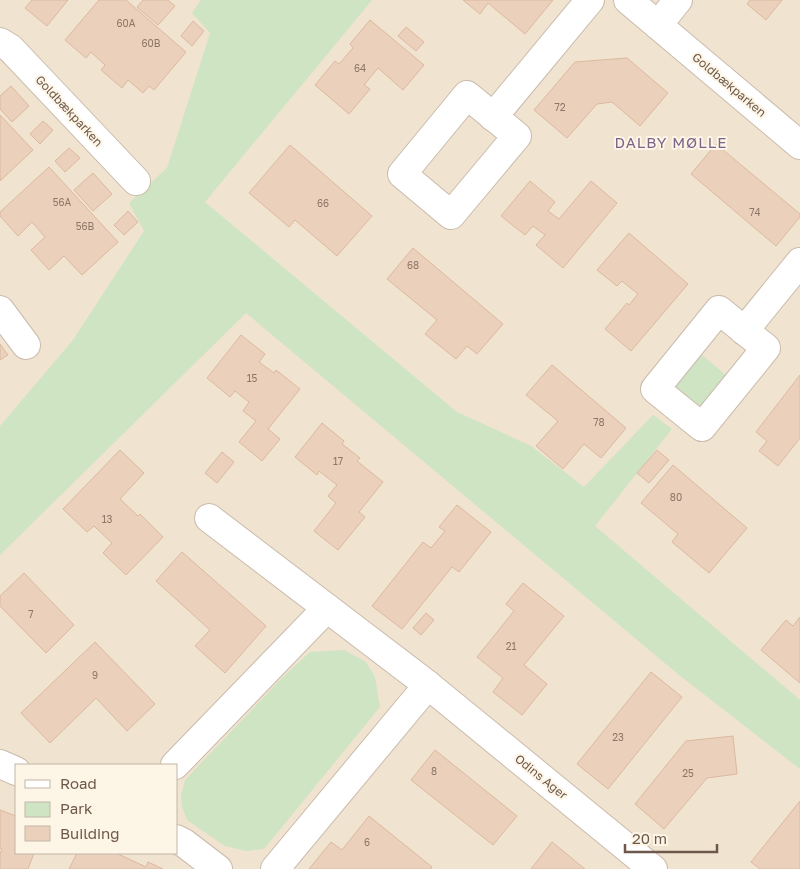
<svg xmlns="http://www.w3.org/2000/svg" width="800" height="869" font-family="'Golos Text',sans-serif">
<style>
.residential{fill:#f0e3d0;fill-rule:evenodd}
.green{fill:#cee4c2}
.building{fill:#ebd1bc;stroke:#dcb89e}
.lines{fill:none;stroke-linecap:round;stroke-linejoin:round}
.minor-casing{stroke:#cabbac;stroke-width:30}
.minor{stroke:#fff;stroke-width:28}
.labels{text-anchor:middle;stroke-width:4;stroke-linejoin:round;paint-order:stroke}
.number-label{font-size:10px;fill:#8c7667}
.street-label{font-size:12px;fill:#6d584b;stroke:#fdf5e6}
.quarter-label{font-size:15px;letter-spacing:1px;fill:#7e638a;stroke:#fdf5e6}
</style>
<rect width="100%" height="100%" fill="#f9f1e1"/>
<path class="residential" d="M0,0H800V869H0ZM16,765H176V853H16Z"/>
<g class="green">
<path d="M201,0H372L205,202L457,412L531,446L584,487L653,415L672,429L595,526L800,700V769L679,675L246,313L0,555V426L73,340L144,231L129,203L167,168L210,33L192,13Z"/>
<path d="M701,354L729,378L703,410L674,386Z"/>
<path d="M344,650L366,662L375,677L380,707L264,849L246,851L225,846L187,820L182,807L181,796L185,780L283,677L310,652Z"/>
</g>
<g class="building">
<path d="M32,0H68L47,26L25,8Z"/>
<path d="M99,0H126L186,52L154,90L149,86L143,93L128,80L122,88L101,70L105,65L91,52L86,58L65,40Z"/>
<path d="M143,0H168L175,6L158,25L137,7Z"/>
<path d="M463,0H553L525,34L488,3L480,14Z"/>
<path d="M750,0H782L766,20L747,4Z"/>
<path d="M370,20L424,65L403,90L378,68L364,85L370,89L349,114L315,85L335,61L339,64L353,48L350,44Z"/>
<path d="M193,21L204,31L192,46L181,36Z"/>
<path d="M406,27L424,42L416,51L398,36Z"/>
<path d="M627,58L668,93L640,126L612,102L597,104L567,138L534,110L575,62Z"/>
<path d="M11,86L29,106L12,122L0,109V96Z"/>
<path d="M0,115L33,150L0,181Z"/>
<path d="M43,121L53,130L40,144L30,134Z"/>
<path d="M716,144L800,214V217L776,246L691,174Z"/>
<path d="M290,145L372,216L337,256L295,220L289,227L249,193Z"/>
<path d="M69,148L80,158L65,172L55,161Z"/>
<path d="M49,167L118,242L82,275L64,256L49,270L31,250L45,237L32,222L18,236L0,216V212Z"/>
<path d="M93,173L112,194L93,211L74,190Z"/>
<path d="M530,181L555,202L548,211L559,219L591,181L617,203L563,268L536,245L545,235L533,226L525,235L501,216Z"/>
<path d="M128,211L138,222L124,235L114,225Z"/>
<path d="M629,233L688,284L631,351L605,329L627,303L629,305L638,294L622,281L617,286L597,270Z"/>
<path d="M413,248L503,324L477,354L467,346L456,359L425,334L437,320L387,279Z"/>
<path d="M241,335L265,354L259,362L274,373L276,370L300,389L268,429L280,439L262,461L239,442L256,421L243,411L249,402L235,391L230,397L207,378Z"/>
<path d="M0,344L8,355L0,360Z"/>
<path d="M552,365L626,428L601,458L584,444L563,469L536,446L558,421L526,395Z"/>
<path d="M800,375V438L778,466L759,451L767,441L756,432Z"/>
<path d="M322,423L344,441L342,444L360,458L357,461L383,482L359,512L365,517L338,550L314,531L336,503L328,496L337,485L319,471L317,475L295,457Z"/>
<path d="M120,450L144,473L120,499L138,516L140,514L163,537L126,575L103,553L112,543L94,526L87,532L63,509Z"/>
<path d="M657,450L669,460L649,483L637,473Z"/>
<path d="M222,452L234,462L217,483L205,473Z"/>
<path d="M673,465L747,528L709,573L672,542L678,534L641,503Z"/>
<path d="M457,505L491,532L459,572L452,567L402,629L372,606L423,542L431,548L445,531L439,527Z"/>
<path d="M182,552L266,626L225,673L195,646L210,630L156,581Z"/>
<path d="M24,573L74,625L46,653L0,606V596Z"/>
<path d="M523,583L564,616L524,665L547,684L522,715L493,692L503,678L477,657L514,611L506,604Z"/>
<path d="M426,613L434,620L421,635L413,628Z"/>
<path d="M800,617V683L761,650L786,620L793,626Z"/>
<path d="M95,642L155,704L127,731L96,698L50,743L21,713Z"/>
<path d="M651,672L682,697L608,789L577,764Z"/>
<path d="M733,736L737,774L707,778L664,829L635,804L686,741Z"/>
<path d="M435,750L517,816L493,845L411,780Z"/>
<path d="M800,801V869H760L751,862Z"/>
<path d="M0,810L16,816V853H34L28,869H0V854L2,849L0,848Z"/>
<path d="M369,816L432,867L431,869H309L331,842L342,850Z"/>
<path d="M552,842L585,869H531Z"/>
<path d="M77,853H116L146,867L148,862L163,869H69Z"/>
</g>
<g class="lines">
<defs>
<g id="minor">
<path d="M628,0L800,145"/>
<path d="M658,25L678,0"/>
<path d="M0,42L10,48L136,181"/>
<path d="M467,95L517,136L451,215L402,174Z"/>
<path d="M493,117L590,0"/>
<path d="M0,310L26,345"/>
<path d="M719,310L766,348L702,427L655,389Z"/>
<path d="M744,331L800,262"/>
<path d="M209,518L428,685L653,869"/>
<path d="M0,764L16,771"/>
<path d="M175,765L327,608"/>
<path d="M176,839L184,843L218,869"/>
<path d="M275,869L428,685"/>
</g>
</defs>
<use href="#minor" class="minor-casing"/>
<use href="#minor" class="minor"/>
</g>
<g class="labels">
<g class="number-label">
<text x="126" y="27">60A</text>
<text x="151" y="47">60B</text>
<text x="360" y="72">64</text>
<text x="560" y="111">72</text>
<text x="62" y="206">56A</text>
<text x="323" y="207">66</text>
<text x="755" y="216">74</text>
<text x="85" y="230">56B</text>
<text x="413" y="269">68</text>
<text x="252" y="382">15</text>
<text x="599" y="426">78</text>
<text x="338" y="465">17</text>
<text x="676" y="501">80</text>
<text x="107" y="523">13</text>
<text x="31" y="618">7</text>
<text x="511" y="650">21</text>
<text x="95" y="679">9</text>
<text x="618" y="741">23</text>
<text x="434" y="775">8</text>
<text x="688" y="777">25</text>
<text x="367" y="846">6</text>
</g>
<g class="street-label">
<text transform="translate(729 85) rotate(40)" y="4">Goldbækparken</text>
<text transform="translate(69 111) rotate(47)" y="4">Goldbækparken</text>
<text transform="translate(541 777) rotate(39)" y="4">Odins Ager</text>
</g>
<g class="quarter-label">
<text x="671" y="148">DALBY MØLLE</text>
</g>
</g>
<rect x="15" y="764" width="162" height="90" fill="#fdf5e6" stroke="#c3b6a8"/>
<rect x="25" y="780" width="25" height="8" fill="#ffffff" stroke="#c3b6a8"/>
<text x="60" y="789" font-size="15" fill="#6d584b">Road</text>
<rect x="25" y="802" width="25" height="15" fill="#cee4c2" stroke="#c3b6a8"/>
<text x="60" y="814" font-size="15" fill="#6d584b">Park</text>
<rect x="25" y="826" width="25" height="15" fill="#ebd1bc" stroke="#c3b6a8"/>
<text x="60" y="839" font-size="15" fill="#6d584b">Building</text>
<path d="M625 844v8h92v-8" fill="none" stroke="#6d584b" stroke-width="2.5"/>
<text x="632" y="844" font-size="15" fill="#6d584b" stroke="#fdf5e6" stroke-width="4" paint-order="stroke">20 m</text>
</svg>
